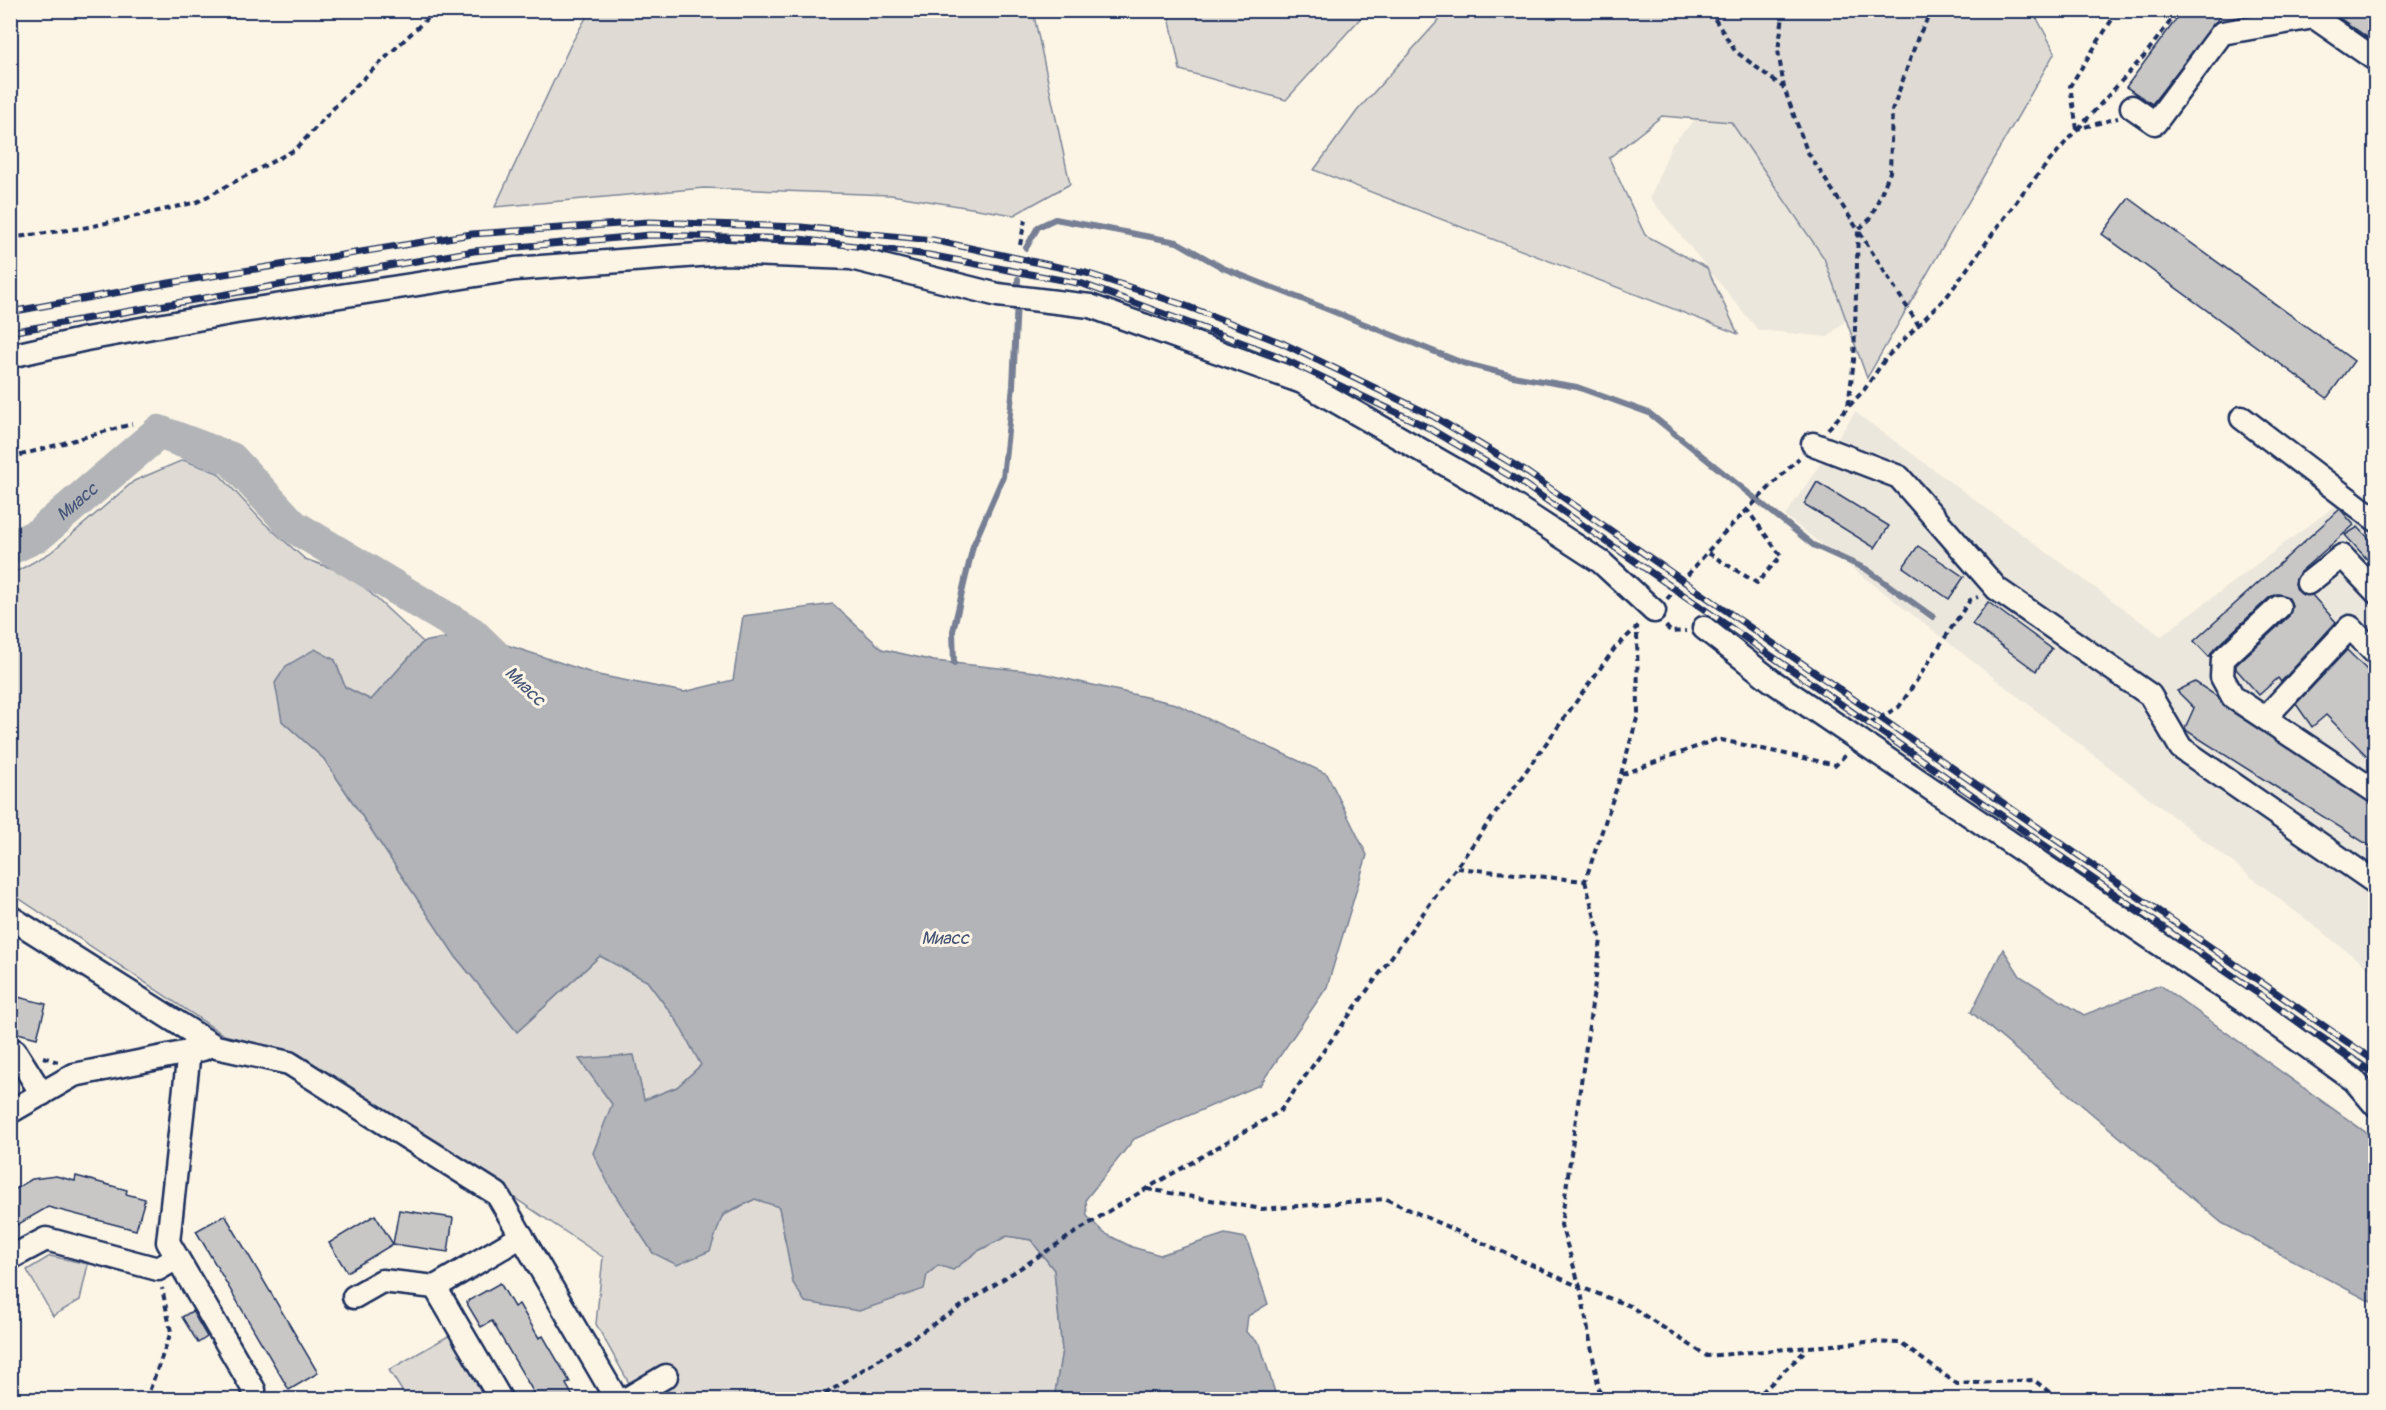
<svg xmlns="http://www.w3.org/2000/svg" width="2386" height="1410" font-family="Pangolin,sans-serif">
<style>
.built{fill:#ece7dc}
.green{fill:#dfdbd4;stroke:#7d8599;stroke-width:1.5}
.water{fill:#b2b4b8;stroke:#767f94;stroke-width:1.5}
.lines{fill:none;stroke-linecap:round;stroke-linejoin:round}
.stream{stroke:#767f94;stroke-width:6}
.river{stroke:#b2b4b8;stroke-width:34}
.building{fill:#c8c7c6;stroke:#1b2f5e;stroke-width:1.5}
.minor-casing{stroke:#1b2f5e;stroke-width:27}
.path{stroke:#1b2f5e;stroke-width:4;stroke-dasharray:6 4.5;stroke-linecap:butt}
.minor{stroke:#fcf5e5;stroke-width:22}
.rail-casing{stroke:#1b2f5e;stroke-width:7}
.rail{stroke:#fcf5e5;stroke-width:4.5;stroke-dasharray:14;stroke-linecap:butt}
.labels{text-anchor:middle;stroke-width:6;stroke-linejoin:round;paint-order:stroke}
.water-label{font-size:18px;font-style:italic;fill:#485779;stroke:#fcf5e5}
</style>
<rect width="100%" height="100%" fill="#fcf5e5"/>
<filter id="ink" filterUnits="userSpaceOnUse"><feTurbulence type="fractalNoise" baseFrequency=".0167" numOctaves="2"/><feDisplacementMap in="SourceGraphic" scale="12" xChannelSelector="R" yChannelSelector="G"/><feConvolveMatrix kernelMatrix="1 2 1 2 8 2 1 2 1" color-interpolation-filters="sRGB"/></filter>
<g filter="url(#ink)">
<g class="built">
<path d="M1703,111L1749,118L1826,233L1852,314L1828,337L1758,330L1650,198L1672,144Z"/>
<path d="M1855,412L2161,636L2340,502L2375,527V973L1785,516Z"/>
</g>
<g class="green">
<path d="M71,11H165L102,17Z"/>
<path d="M590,11H1033L1070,184L1014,215L891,195L704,188L495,207L571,44Z"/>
<path d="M1168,11V10L1367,11L1286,100L1180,70Z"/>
<path d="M1447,11H2033L2055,52L1867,378L1824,258L1731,122L1662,116L1609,158L1645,235L1707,268L1738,334L1314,170L1357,111Z"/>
<path d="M183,460L218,473L263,522L305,559L351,575L423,642L371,700L345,687L335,660L282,721L324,759L456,957L517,1032L600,956L647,981L677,1021L701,1065L677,1087L644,1100L633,1055L580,1060L612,1104L610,1187L653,1253L755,1199L779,1207L785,1241L926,1275L939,1265L953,1270L978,1251L1007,1236L1031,1240L1054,1270L1062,1350L1054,1399L759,1400L754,1392L740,1399H638L596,1324L603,1257L299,1054L224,1035L11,893L10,575L50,553L134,481Z"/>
<path d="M50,1256L88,1264L80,1300L53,1316L27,1270Z"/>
<path d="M450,1335L487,1399H407L389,1370Z"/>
</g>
<g class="water">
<path d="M833,604L882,649L934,661L1036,672L1176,704L1327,774L1367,855L1327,987L1260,1085L1134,1139L1086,1199L1087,1216L1104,1233L1132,1247L1160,1255L1225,1234L1246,1238L1268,1304L1248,1316L1246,1332L1260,1344L1277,1399H1054L1062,1350L1054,1270L1031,1240L1007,1236L978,1251L953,1270L938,1265L927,1275L924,1289L859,1311L805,1302L793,1283L779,1207L755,1199L723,1214L710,1251L677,1265L653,1253L610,1187L593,1153L612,1104L579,1059L634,1055L644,1100L677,1087L701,1065L677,1021L647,981L600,956L517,1032L456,957L324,759L282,721L275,683L286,666L315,649L335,660L345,687L371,700L423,642L471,633L598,675L684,692L733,680L743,616Z"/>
<path d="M2003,949L2020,976L2084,1015L2160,985L2375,1139V1304L2222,1223L1971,1012Z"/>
</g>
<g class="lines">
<g class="stream">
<path d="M1026,248L1038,227L1055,219L1177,242L1223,268L1463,363L1513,376L1577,387L1649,413L1813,545L1866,569L1933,617"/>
<path d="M954,663L953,631L973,546L1003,477L1013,386L1018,279"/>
</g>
<path class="river" id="s1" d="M10,548L38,535L159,432L231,459L293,526L471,633L505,666"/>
</g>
<g class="building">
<path d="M2183,10H2225L2152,104L2126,87Z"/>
<path d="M2328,10H2376V43Z"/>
<path d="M2129,198L2354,361L2327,398L2102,234Z"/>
<path d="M1817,482L1889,526L1875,548L1804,504Z"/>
<path d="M2340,509L2354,525L2300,572L2295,584L2303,595H2312L2336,622L2281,682L2278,678L2259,695L2236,669V665L2289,616L2292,605L2288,597L2277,594L2270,597L2214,649L2209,657L2194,641Z"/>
<path d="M2358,527L2376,546V569L2345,535Z"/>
<path d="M1918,546L1964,577L1949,599L1903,567Z"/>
<path d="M1988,602L2052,649L2036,671L1972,624Z"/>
<path d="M2347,650L2376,679V765L2326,715L2312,727L2296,704Z"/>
<path d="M2195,682L2218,697L2226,708L2376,805V850L2187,731L2185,728L2194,708L2177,691Z"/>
<path d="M10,995L46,1004L37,1038L10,1031Z"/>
<path d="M56,1176L75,1181L76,1176L127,1190L126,1194L145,1199L136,1230L48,1207L10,1229V1192L32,1179Z"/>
<path d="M399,1210L453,1218L448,1252L393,1244Z"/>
<path d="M225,1215L318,1373L289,1390L196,1231Z"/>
<path d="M375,1215L393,1244L347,1272L329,1243Z"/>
<path d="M500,1283L514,1307L519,1304L539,1338L543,1336L570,1382L566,1384L575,1400H538L492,1321L481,1327L466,1302Z"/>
<path d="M192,1311L207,1337L198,1343L182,1317Z"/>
</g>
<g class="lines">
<defs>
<g id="minor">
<path d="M2132,107L2155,123L2222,33L2314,17L2376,60"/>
<path d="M10,356L86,339L236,312L515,269L725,253L851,258L998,295L1090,306L1302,382L1487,488L1601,562L1654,611"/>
<path d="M2242,418L2376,520"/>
<path d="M1813,444L1899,477L1997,589L2150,695L2181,748L2376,883"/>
<path d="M2308,583L2342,556L2376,592"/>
<path d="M2279,607L2223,659L2222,677L2233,697L2376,792"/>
<path d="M1704,628L1772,681L2248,1004L2354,1080L2376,1106"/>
<path d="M2266,717L2350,627L2376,654"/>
<path d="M10,917L216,1047L289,1063L497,1194L617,1400"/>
<path d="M10,1050L15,1051L42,1094"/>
<path d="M189,1051L168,1242L254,1390"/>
<path d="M10,1112L74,1075L203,1049"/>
<path d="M10,1258L46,1239L158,1269L177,1258"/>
<path d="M354,1297L382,1281L435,1287"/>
<path d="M501,1400L435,1287L522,1236"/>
<path d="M625,1400L666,1376"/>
</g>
</defs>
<use href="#minor" class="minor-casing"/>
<g class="path">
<path d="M1709,10L1735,51L1784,88"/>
<path d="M1784,10L1778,50L1784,88L1807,151L1858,230L1854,360L1848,406"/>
<path d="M2077,129L2070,86L2118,10"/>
<path d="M2078,129L2144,56L2179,10"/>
<path d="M10,238L89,227L197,202L296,149L343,98L436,10"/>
<path d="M1020,245L1025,220"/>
<path d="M1919,326L1858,230L1871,218L1890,172L1892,111L1918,37L1932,10"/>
<path d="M1828,429L1864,390L1886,358L1948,295L2024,191L2077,129L2118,118"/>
<path d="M10,458L132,424"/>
<path d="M1708,553L1757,583L1781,556L1748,511"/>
<path d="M1667,599L1722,535L1799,458"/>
<path d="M1666,626L1671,632L1686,631"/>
<path d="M1870,723L1899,707L1970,600L1978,597"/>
<path d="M1621,774L1638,715L1637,628"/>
<path d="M1457,868L1585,881L1621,775L1717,739L1836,765L1845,755"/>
<path d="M1585,881L1601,940L1561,1225L1580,1287L1630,1306L1707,1356L1867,1342L1900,1343L1957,1384L2034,1380L2059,1400"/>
<path d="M43,1057L58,1062"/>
<path d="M1147,1189L1262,1209L1386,1199L1580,1287L1601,1400"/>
<path d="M10,1389L57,1400"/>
<path d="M146,1400L171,1332L162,1288"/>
<path d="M816,1400L1115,1207L1280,1111L1615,648L1640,624"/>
<path d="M1754,1400L1807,1349"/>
</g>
<use href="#minor" class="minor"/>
<defs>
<g id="rail">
<path d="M10,312L169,283L472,234L649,222L801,227L933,240L1086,273L1181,304L1282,343L1433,416L1528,473L2376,1062"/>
<path d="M10,332L474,251L650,235L799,239L929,255L1083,284L1273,354L1427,427L1522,483L2376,1075"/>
</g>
</defs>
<use href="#rail" class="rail-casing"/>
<use href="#rail" class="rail"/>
</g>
</g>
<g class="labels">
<g class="water-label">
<text dy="6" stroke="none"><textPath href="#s1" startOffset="82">Миасс</textPath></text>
<text transform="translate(525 686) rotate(44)" y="6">Миасс</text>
<text x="945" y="944">Миасс</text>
</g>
</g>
<rect width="2386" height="1410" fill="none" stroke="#fcf5e5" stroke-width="36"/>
<rect x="18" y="18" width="2350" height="1374" fill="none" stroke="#1b2f5e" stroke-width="2" filter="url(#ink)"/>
</svg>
